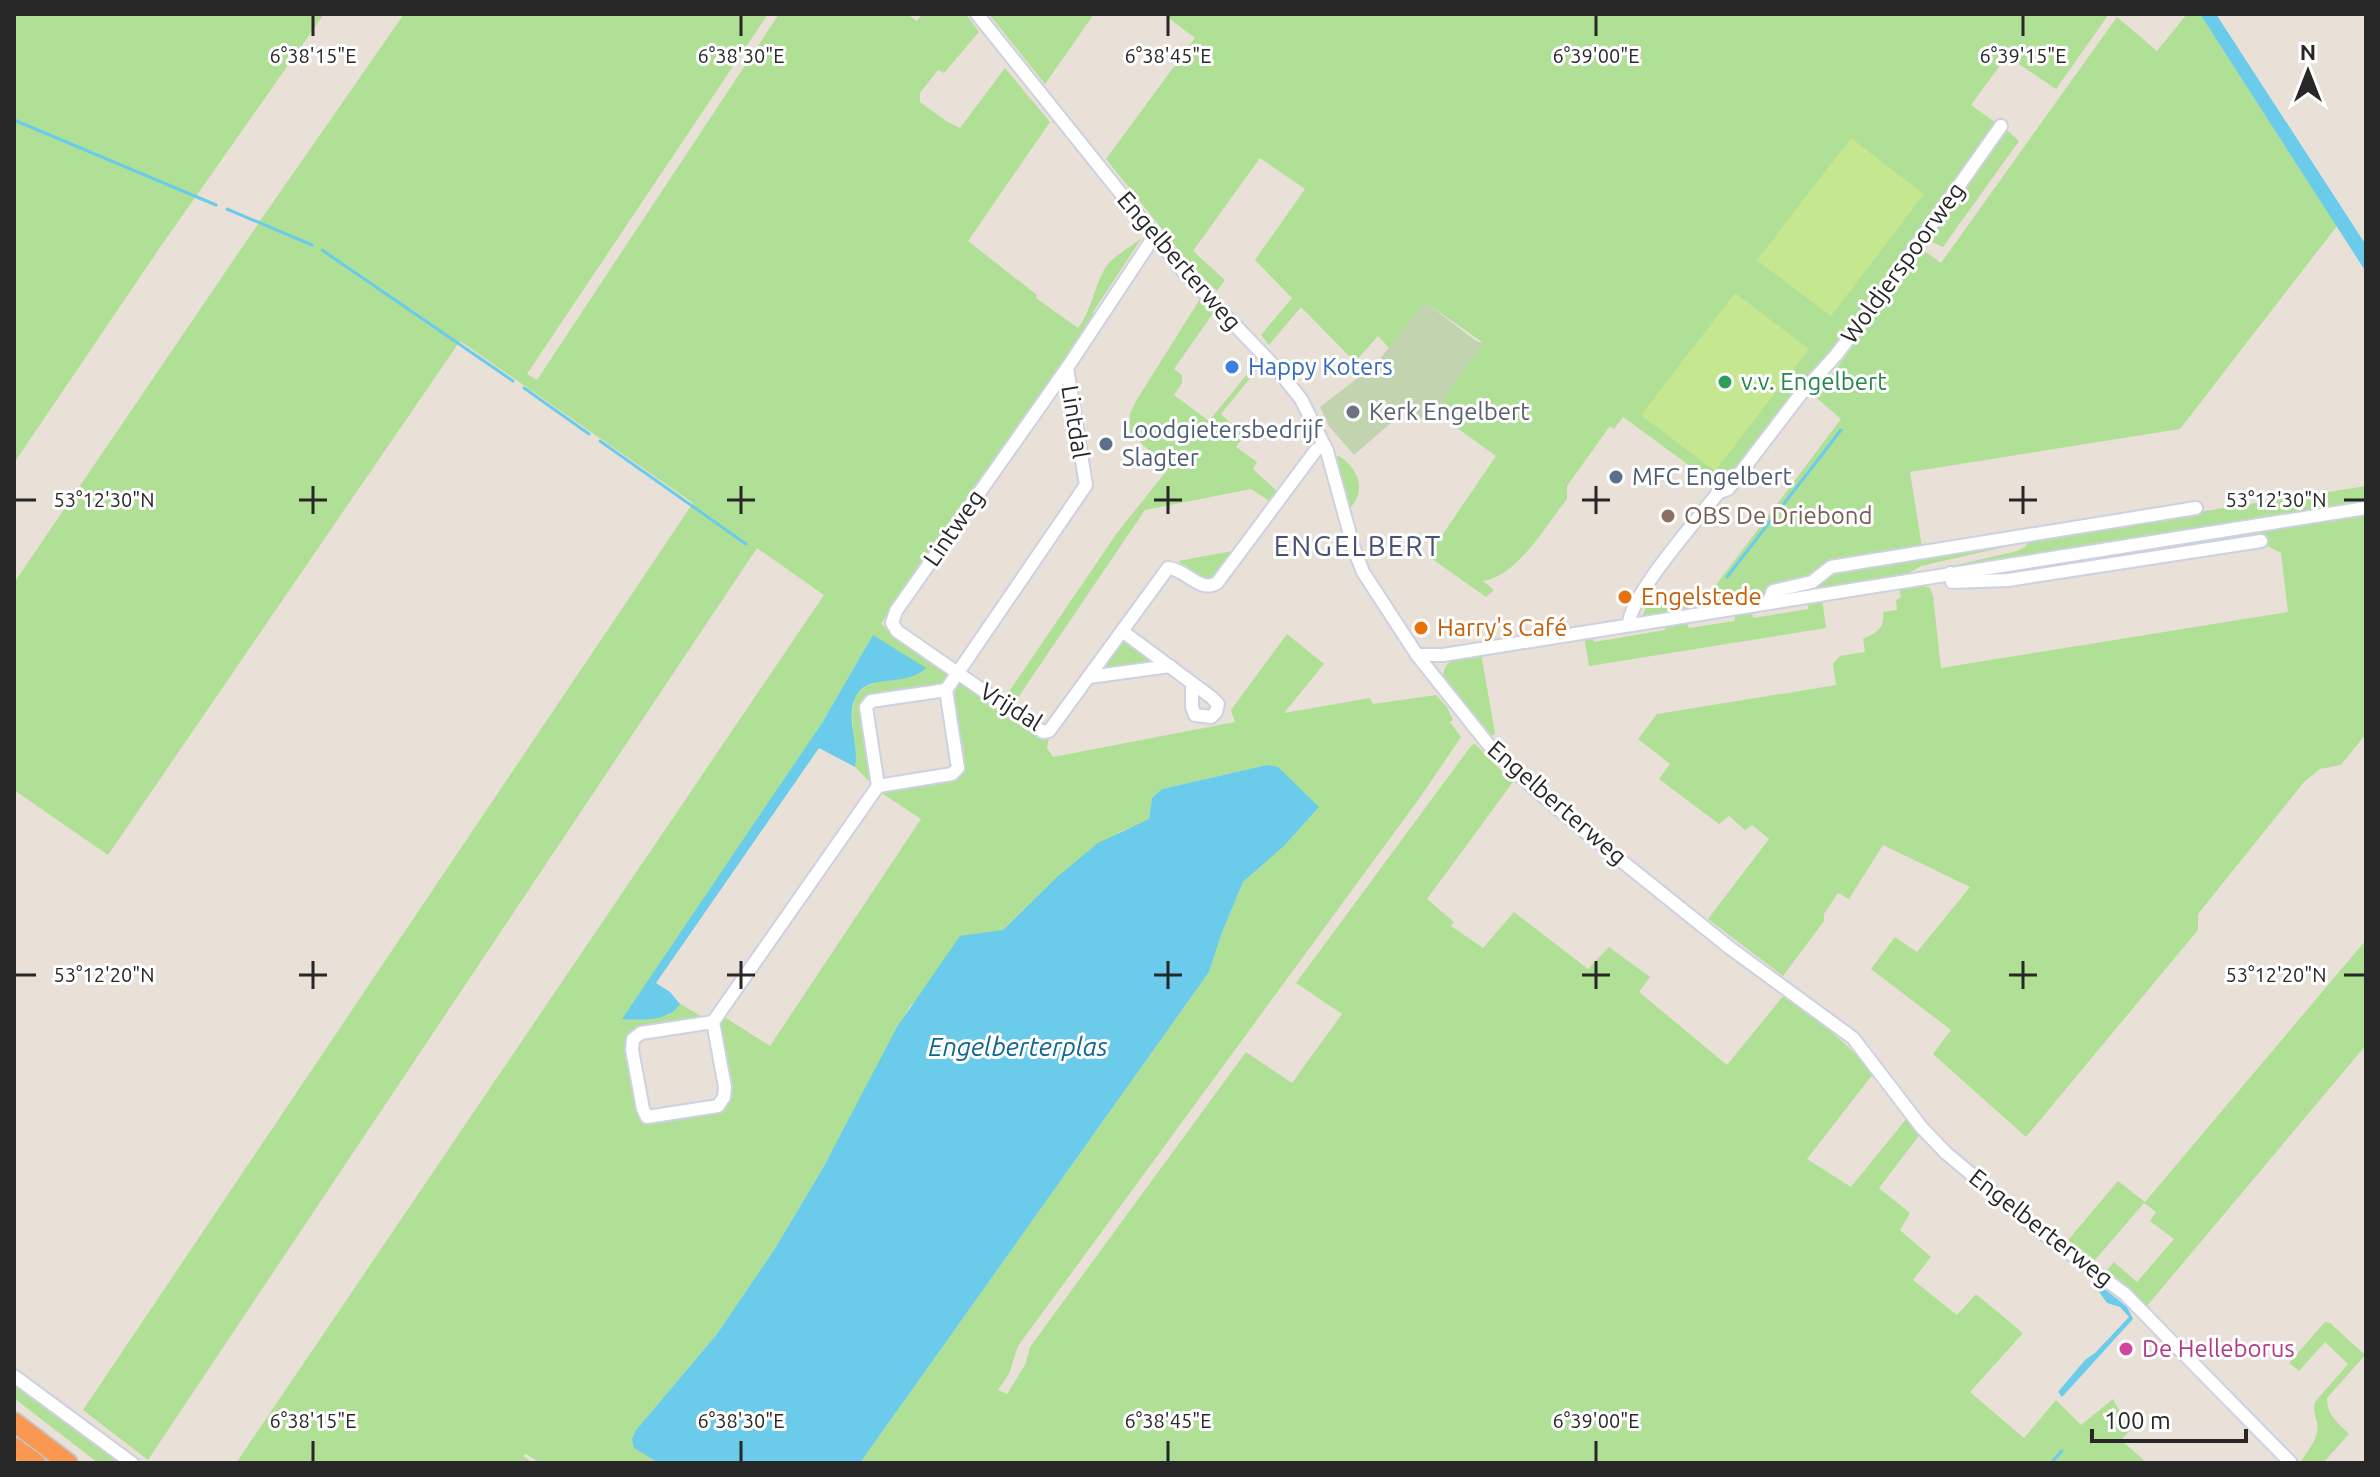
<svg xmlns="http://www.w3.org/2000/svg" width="2380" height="1477" font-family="Ubuntu,sans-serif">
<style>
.green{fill:#afe095}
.cemetery{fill:#c1d3af}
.pitch{fill:#c4e790}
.water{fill:#6bcbeb}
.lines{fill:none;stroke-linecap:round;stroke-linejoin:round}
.stream{stroke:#6bcbeb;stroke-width:3}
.minor-casing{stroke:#cdd1e0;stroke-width:16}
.highway-casing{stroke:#c3c3c3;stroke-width:22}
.minor{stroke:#fff;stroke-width:12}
.highway{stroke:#fa9852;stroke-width:18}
.ticks{fill:none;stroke:#272727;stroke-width:3}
.shop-dot{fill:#3f7fe0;stroke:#fff;stroke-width:3}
.leisure-dot{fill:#2e9e5b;stroke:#fff;stroke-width:3}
.worship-dot{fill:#6b7280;stroke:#fff;stroke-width:3}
.service-dot{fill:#5c6f8a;stroke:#fff;stroke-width:3}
.education-dot{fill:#8d6e63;stroke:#fff;stroke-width:3}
.food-dot{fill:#e8710a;stroke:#fff;stroke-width:3}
.hotel-dot{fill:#d1479c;stroke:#fff;stroke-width:3}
.labels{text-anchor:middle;stroke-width:6;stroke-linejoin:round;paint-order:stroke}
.street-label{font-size:24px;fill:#272727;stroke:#fff}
.shop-label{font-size:24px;fill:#366cbe;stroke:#fff;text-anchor:start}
.leisure-label{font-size:24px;fill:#27864d;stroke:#fff;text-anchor:start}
.worship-label{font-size:24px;fill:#5b616d;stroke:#fff;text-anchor:start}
.service-label{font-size:24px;fill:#4e5e75;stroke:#fff;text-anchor:start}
.education-label{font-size:24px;fill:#785e54;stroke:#fff;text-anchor:start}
.food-label{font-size:24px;fill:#c56008;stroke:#fff;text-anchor:start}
.hotel-label{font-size:24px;fill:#b23c85;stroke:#fff;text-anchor:start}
.water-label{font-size:26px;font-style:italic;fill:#106791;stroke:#fff}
.quarter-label{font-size:28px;letter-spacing:2px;fill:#495275;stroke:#fff}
.ticks-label{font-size:20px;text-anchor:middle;fill:#272727;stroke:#fff;stroke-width:6;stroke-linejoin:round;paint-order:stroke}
</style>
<rect width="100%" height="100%" fill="#e9e1d8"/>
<g class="green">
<path d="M14,14H324L161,246L14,463Z"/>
<path d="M404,14H768L527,374L537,380L779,14H907L917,21L922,14H966L979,32L944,73L938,70L920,93V102L946,121L960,128L1005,68L1050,122L968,241L1037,295L1036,298L1078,328C1091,312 1094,287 1105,268C1112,257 1130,247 1141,239L1093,312L1092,320L1056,378L944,533L935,541L881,624L947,670L949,677L943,684L870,698L873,785L855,767C860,743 837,692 873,684L871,639L822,723L629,1020L669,1015L679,1003L704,1018L629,1043L642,1121L726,1105L732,1095L719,1022L723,1016L770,1046L921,819L880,792L957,778C979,757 943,710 958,684L964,681L1049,738L1047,748L1053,757L1235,722L1231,710L1287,634L1324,664L1284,713L1370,698L1373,704L1436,695L1447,707L1453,720L1450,722L1461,737L1421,796L1018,1346L1009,1374L998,1390L1007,1394L1025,1365L1030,1347L1246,1052L1292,1083L1342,1014L1296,983L1471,746L1475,744L1513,782L1427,899L1454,922L1451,926L1483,948L1514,912L1588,969L1609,947L1650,977L1639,992L1727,1065L1784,995C1818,1019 1847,1042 1873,1074L1807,1159L1851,1187L1907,1118L1921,1133L1879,1188L1910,1213L1900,1230L1931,1257L1913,1280L1957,1315L1976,1294L2023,1333L1970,1392L2024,1438L2056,1400L2081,1425L2113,1399L2124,1420L2136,1424L2121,1440L2147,1463H860L1209,972L1221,935L1243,882L1284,846L1318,808L1306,794L1263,766L1162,789L1152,798L1149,819C1140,826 1129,827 1120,832C1075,859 1039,894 1003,930L993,934L910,1006L823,1168L774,1250L717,1334L636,1430L652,1459L659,1463H540L526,1454L523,1456L533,1463H236L824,595L757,548L148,1460L83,1410L693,503L460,341L108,855L14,790V583L260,221Z"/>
<path d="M989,14H1094L1045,84Z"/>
<path d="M1163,14H2109L2056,89L2007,56L1971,105L1999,125L1840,344L1720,488L1623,417L1614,429L1610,426L1567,486V499C1546,525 1518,576 1483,581L1494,590L1486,597L1428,556L1496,456L1435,412L1482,342L1428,304L1421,307L1389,348L1378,336L1355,362L1301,307L1269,345L1261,335L1292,298L1255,260L1305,189L1260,158L1193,251L1225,280L1217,291L1194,269L1106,159L1195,38Z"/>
<path d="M2187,14H2200L2337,226L2180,429L1910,472L1922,548L1774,587L1757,600L1716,606L1713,589L1841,419L1811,393L1820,391L1923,250L1941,263L2117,17L2157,51Z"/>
<path d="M2007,130L2019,141L1943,247L1929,241Z"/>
<path d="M1200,299L1214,312L1174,369L1182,375V383L1174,395L1209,421L1261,357L1264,361L1221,414L1244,436L1236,447L1257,462L1253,469L1278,492L1271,502L1251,489L1145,510L1013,705L1004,699L1117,533L1168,469L1130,432V414L1136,401Z"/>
<path d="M1339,456C1358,468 1367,490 1350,508L1347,507L1334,457Z"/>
<path d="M2366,486V502L1922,573L2017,551L2025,547L2031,538Z"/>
<path d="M2366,512V734L2341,765L2320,769L2304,782L2198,914V930L2026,1137L1933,1054L1951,1030L1871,969L1895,937L1917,952L1970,887L1883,845L1849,899L1838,893L1824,914V921L1783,976L1708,919L1769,839L1752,825L1745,830L1729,816L1719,824L1659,779L1670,764L1638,739L1657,714L1836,685L1833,664L1840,656L1865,652L1863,639C1877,633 1885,628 1883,612L1897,610L1896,600L1901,597L1899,587L1918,584L1930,588L1933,596L1941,668L2288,612L2281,553L2264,544L2006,577L1962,579Z"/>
<path d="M2016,540L2013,545L1921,566L1904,576L1807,591L1825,580L1832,572Z"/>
<path d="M1238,550L1212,580L1200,578L1178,561Z"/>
<path d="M1696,591L1693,609L1642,617L1650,598Z"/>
<path d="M1822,599L1826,628L1589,666L1584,636L1592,635L1594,642L1665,630V625L1687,622L1689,628L1735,621V615L1752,613L1753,618L1808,609V601Z"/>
<path d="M1124,637L1155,663L1099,671Z"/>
<path d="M1481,654L1495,733L1492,736L1443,677C1444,656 1464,657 1481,654Z"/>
<path d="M2366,940V1045L2147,1306L2107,1270L2114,1262L2137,1282L2174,1239L2150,1221L2156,1212L2144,1203L2095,1260L2068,1240L2118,1181L2145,1202Z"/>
<path d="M2325,1322L2330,1323L2365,1355L2327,1398C2327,1415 2338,1423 2349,1434L2323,1463H2300C2308,1450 2320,1438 2317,1422C2315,1414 2313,1411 2315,1402L2348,1364L2325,1342L2299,1371L2289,1363Z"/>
<path d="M14,1383L122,1463H98L14,1398Z"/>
</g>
<path class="cemetery" d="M1428,304L1476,341L1483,343L1428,423L1408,408L1354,455L1329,426L1320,407L1376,364L1421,307Z"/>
<g class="pitch">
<path d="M1851,138L1924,194L1831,316L1757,260Z"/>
<path d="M1735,293L1809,349L1715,471L1641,415Z"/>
</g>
<g class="water">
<path d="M2200,14H2216L2366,245V272Z"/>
<path d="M873,635L926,668C907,687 871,674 858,693C843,714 860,744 855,767L819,748L656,983L670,992L680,1004C669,1022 640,1020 622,1019L822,723Z"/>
<path d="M1267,765L1278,767L1319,807L1284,846L1243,882L1221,935L1209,972L860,1463H659L634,1448L632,1439L636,1430L717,1334L774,1250L823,1168L897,1027L960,936L1003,930L1057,877L1098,843L1149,819L1152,798L1162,789Z"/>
<path d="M2097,1283L2127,1307L2133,1319L2062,1397L2058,1392L2085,1360L2095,1353L2129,1317L2120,1307L2107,1303L2095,1286Z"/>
</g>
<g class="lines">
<g class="stream">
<path d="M14,120L216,205"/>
<path d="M227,209L312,245"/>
<path d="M322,250L513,381"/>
<path d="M524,388L589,434"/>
<path d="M600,441L746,544"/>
<path d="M1727,577L1841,430"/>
<path d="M2051,1463L2062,1451"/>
</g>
<defs>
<g id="minor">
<path d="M977,14L1183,271L1277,369L1301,399L1327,451L1354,549L1363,572L1417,655L1488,744L1521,777L1578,826L1730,948L1853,1038L1922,1128L1946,1153L2033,1226L2125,1294L2291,1463"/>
<path d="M1067,368L896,611L892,623L897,631L1043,732L1049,731L1168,568C1186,569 1199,593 1217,583L1316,450L1324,445"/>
<path d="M1950,573L1952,582L2008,580L2261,541"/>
<path d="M1769,601L1773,591L1812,582L1831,567L2196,508"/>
<path d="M1629,624C1630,595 1698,519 1718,493L1728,489L1800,395L1836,355L1877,302L2001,126"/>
<path d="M1122,631L1211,697L1218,704L1216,712L1211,717L1195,715L1192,707V683"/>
<path d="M1417,655H1443L2366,508"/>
<path d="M1089,677L1170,666"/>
<path d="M878,786L866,707L871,701L946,690"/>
<path d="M713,1022L641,1033L633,1039L632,1050L643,1109L647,1117L718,1106L724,1097L725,1087L713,1022L878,786L952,774L958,768L946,690L1086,485L1067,368L1155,235"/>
<path d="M14,1376L132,1463"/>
</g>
<g id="highway">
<path d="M14,1422L68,1463"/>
<path d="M14,1447L36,1463"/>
</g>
</defs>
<use href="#minor" class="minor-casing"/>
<use href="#highway" class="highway-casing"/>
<use href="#minor" class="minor"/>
<use href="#highway" class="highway"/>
</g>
<path class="ticks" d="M313,16V36M741,16V36M1168,16V36M1596,16V36M2023,16V36M313,486V514M741,486V514M1168,486V514M1596,486V514M2023,486V514M16,500H36M299,500H327M727,500H755M1154,500H1182M1582,500H1610M2009,500H2037M2344,500H2364M313,961V989M741,961V989M1168,961V989M1596,961V989M2023,961V989M16,975H36M299,975H327M727,975H755M1154,975H1182M1582,975H1610M2009,975H2037M2344,975H2364M313,1441V1461M741,1441V1461M1168,1441V1461M1596,1441V1461"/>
<circle class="shop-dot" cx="1232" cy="367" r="8"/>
<circle class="leisure-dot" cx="1725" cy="382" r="8"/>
<circle class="worship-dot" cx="1353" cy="412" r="8"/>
<g class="service-dot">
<circle cx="1106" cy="444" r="8"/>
<circle cx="1616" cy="477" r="8"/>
</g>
<circle class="education-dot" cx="1668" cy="516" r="8"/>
<g class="food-dot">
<circle cx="1625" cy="597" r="8"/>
<circle cx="1421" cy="628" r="8"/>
</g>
<circle class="hotel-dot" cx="2126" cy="1349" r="8"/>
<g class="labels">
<g class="street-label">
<text transform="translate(1179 261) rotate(49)" y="8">Engelberterweg</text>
<text transform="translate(1903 263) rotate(-54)" y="8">Woldjerspoorweg</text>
<text transform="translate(1075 422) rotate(81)" y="8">Lintdal</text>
<text transform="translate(954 528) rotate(-55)" y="8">Lintweg</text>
<text transform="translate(1011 707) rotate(32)" y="8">Vrijdal</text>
<text transform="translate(1557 803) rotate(41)" y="8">Engelberterweg</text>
<text transform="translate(2041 1228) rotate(38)" y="8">Engelberterweg</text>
</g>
<g class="shop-label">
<text x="1248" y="375">Happy Koters</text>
</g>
<g class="leisure-label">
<text x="1741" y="390">v.v. Engelbert</text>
</g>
<g class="worship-label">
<text x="1369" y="420">Kerk Engelbert</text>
</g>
<g class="service-label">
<text x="1122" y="438">Loodgietersbedrijf<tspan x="1122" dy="28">Slagter</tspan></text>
<text x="1632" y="485">MFC Engelbert</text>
</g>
<g class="education-label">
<text x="1684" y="524">OBS De Driebond</text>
</g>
<g class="food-label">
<text x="1641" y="605">Engelstede</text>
<text x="1437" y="636">Harry's Café</text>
</g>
<g class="hotel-label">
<text x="2142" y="1357">De Helleborus</text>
</g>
<g class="water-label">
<text x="1018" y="1056">Engelberterplas</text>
</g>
<g class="quarter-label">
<text x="1358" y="556">ENGELBERT</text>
</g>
</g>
<g class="ticks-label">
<text x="313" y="63">6°38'15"E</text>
<text x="741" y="63">6°38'30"E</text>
<text x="1168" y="63">6°38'45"E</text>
<text x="1596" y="63">6°39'00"E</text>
<text x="2023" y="63">6°39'15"E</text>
<text x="104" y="507">53°12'30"N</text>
<text x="2276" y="507">53°12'30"N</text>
<text x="104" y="982">53°12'20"N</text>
<text x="2276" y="982">53°12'20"N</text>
<text x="313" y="1428">6°38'15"E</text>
<text x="741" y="1428">6°38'30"E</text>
<text x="1168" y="1428">6°38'45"E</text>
<text x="1596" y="1428">6°39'00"E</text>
</g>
<rect width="2380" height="1477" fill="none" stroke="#272727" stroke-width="32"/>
<g transform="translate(2308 72)" stroke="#ffffff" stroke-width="6" paint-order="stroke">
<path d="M0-6L14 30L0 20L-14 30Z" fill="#272727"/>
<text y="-12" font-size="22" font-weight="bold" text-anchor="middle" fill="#272727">N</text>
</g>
<path d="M2092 1429v12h154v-12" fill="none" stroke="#272727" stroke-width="4"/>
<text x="2104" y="1429" font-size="24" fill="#272727" stroke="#ffffff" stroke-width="6" paint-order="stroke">100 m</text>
</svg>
